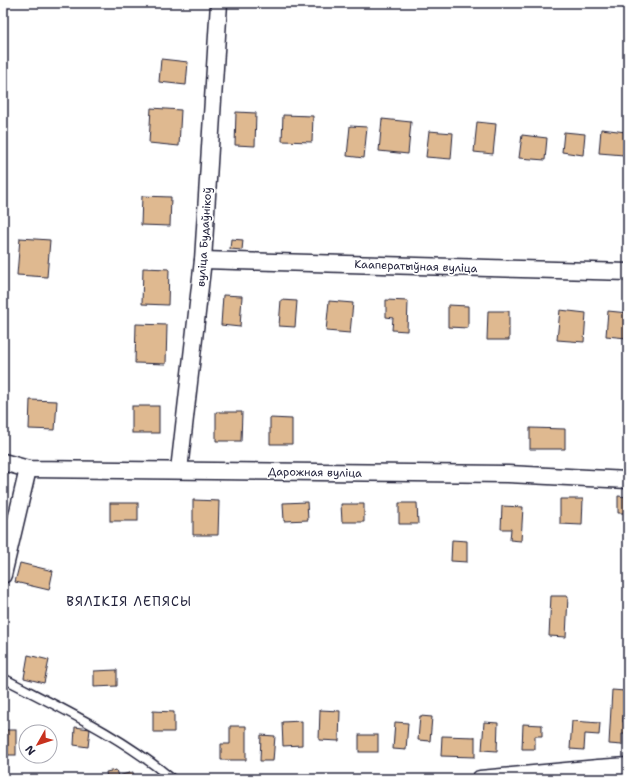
<svg xmlns="http://www.w3.org/2000/svg" width="631" height="782" font-family="'Shantell Sans',sans-serif">
<style>
.building{fill:#dfb990;stroke:#22223b}
.lines{fill:none;stroke-linecap:round;stroke-linejoin:round}
.service-casing{stroke:#22223b;stroke-width:11}
.minor-casing{stroke:#22223b;stroke-width:19}
.service{stroke:#fff;stroke-width:8}
.minor{stroke:#fff;stroke-width:16}
.labels{text-anchor:middle;stroke-width:3.5;stroke-linejoin:round;paint-order:stroke}
.street-label{font-size:11px;fill:#22223b;stroke:#fff}
.quarter-label{font-size:13px;letter-spacing:1px;fill:#22223b;stroke:#fff}
</style>
<rect width="100%" height="100%" fill="#fff"/>
<filter id="ink" filterUnits="userSpaceOnUse"><feTurbulence type="fractalNoise" baseFrequency=".025" numOctaves="2"/><feDisplacementMap in="SourceGraphic" scale="8" xChannelSelector="R" yChannelSelector="G"/><feConvolveMatrix kernelMatrix="1 2 1 2 8 2 1 2 1" color-interpolation-filters="sRGB"/></filter>
<g filter="url(#ink)">
<g class="building">
<path d="M161,59L188,62L186,85L159,82Z"/>
<path d="M151,108L181,110L179,146L149,143Z"/>
<path d="M236,112L256,113L255,146L235,145Z"/>
<path d="M283,115L313,116L312,142L282,141Z"/>
<path d="M382,119L411,122L408,154L379,151Z"/>
<path d="M477,122L496,124L493,154L474,152Z"/>
<path d="M350,126L367,127L364,158L347,156Z"/>
<path d="M601,129L626,132L624,155L599,153Z"/>
<path d="M429,131L453,133L451,159L426,157Z"/>
<path d="M564,132L585,134L583,155L562,152Z"/>
<path d="M522,135L547,138L545,160L519,158Z"/>
<path d="M142,196L171,197L170,226L141,225Z"/>
<path d="M20,238L50,240L47,277L17,275Z"/>
<path d="M231,239L243,240L242,250L230,249Z"/>
<path d="M143,268L169,269L168,305L142,304Z"/>
<path d="M223,295L242,296L240,327L221,325Z"/>
<path d="M281,300L297,301L295,327L279,326Z"/>
<path d="M386,300L408,301L407,331L392,330L393,318L386,317Z"/>
<path d="M329,301L353,303L350,333L326,331Z"/>
<path d="M448,305L468,306V328L448,327Z"/>
<path d="M560,310L586,313L584,342L557,340Z"/>
<path d="M488,311H509V340H487Z"/>
<path d="M608,311L628,313L627,338L606,336Z"/>
<path d="M136,324L167,325L166,364L135,363Z"/>
<path d="M30,400L57,401L55,430L29,429Z"/>
<rect x="132" y="406" width="27" height="27"/>
<path d="M216,412H242L241,441H216Z"/>
<path d="M270,418L292,419V444H270Z"/>
<path d="M530,428L565,429V449H530Z"/>
<path d="M618,496L628,497V513H618Z"/>
<path d="M560,499H583L582,525L560,524Z"/>
<path d="M193,500L219,501L218,535H193Z"/>
<path d="M307,502L308,520L284,521L283,503Z"/>
<rect x="110" y="503" width="28" height="18"/>
<path d="M399,503H417L418,524H399Z"/>
<path d="M341,504H364V522H342Z"/>
<path d="M502,506L523,507L521,541L510,540L511,529H501Z"/>
<path d="M452,540L467,541V562L451,561Z"/>
<path d="M20,563L53,571L49,590L15,582Z"/>
<path d="M551,596H568L566,637L549,636Z"/>
<path d="M28,655L49,660L44,683L24,678Z"/>
<path d="M117,670V686L94,687V671Z"/>
<path d="M612,690L625,691L623,722L628,723V734H622V745L609,744Z"/>
<path d="M320,710L340,711L339,741L319,740Z"/>
<path d="M153,711L174,712V732H153Z"/>
<path d="M420,716L432,717L430,741L418,740Z"/>
<path d="M302,721V745L283,746L282,722Z"/>
<path d="M572,721L600,723L599,735L585,734L584,750L570,749Z"/>
<path d="M395,722L408,723L406,750L393,749Z"/>
<path d="M484,722L498,723L497,751L482,750Z"/>
<path d="M523,724L542,725V736H535V749H522Z"/>
<path d="M230,726H246V760H221V744H230Z"/>
<path d="M75,727L90,729L88,747L74,745Z"/>
<rect x="3" y="730" width="13" height="25"/>
<path d="M261,735L275,736L273,761H260Z"/>
<rect x="359" y="735" width="19" height="17"/>
<path d="M442,736L475,737V757L441,756Z"/>
<path d="M116,770L118,776L133,772L134,779H107L106,772Z"/>
</g>
<g class="lines">
<defs>
<path id="service" d="M3,678C62,709 121,736 172,779"/>
<g id="minor">
<path d="M203,260L628,272"/>
<path d="M3,462L28,469L508,474L628,480"/>
<path d="M179,470L203,260L219,3"/>
<path d="M3,575L28,469"/>
<path d="M480,779L598,768L628,766"/>
</g>
</defs>
<use href="#service" class="service-casing"/>
<use href="#minor" class="minor-casing"/>
<use href="#service" class="service"/>
<use href="#minor" class="minor"/>
</g>
</g>
<g class="labels">
<g class="street-label">
<text transform="translate(204 237) rotate(-86)" y="4">вуліца Будаўнікоў</text>
<text transform="translate(416 266) rotate(2)" y="4">Кааператыўная вуліца</text>
<text transform="translate(315 472) rotate(1)" y="4">Дарожная вуліца</text>
</g>
<g class="quarter-label">
<text x="129" y="606">ВЯЛІКІЯ ЛЕПЯСЫ</text>
</g>
</g>
<rect width="631" height="782" fill="none" stroke="#fff" stroke-width="16"/>
<rect x="8" y="8" width="615" height="766" fill="none" stroke="#22223b" stroke-width="1.5" filter="url(#ink)"/>
<g transform="translate(38 744) rotate(231)"><circle r="19" fill="#ffffff" stroke="#a7a7b1"/>
<path d="M0-3L7 15L0 10L-7 15Z" fill="#c8321e"/>
<text y="-6" font-size="11" font-weight="bold" text-anchor="middle" fill="#22223b">N</text>
</g>
</svg>
